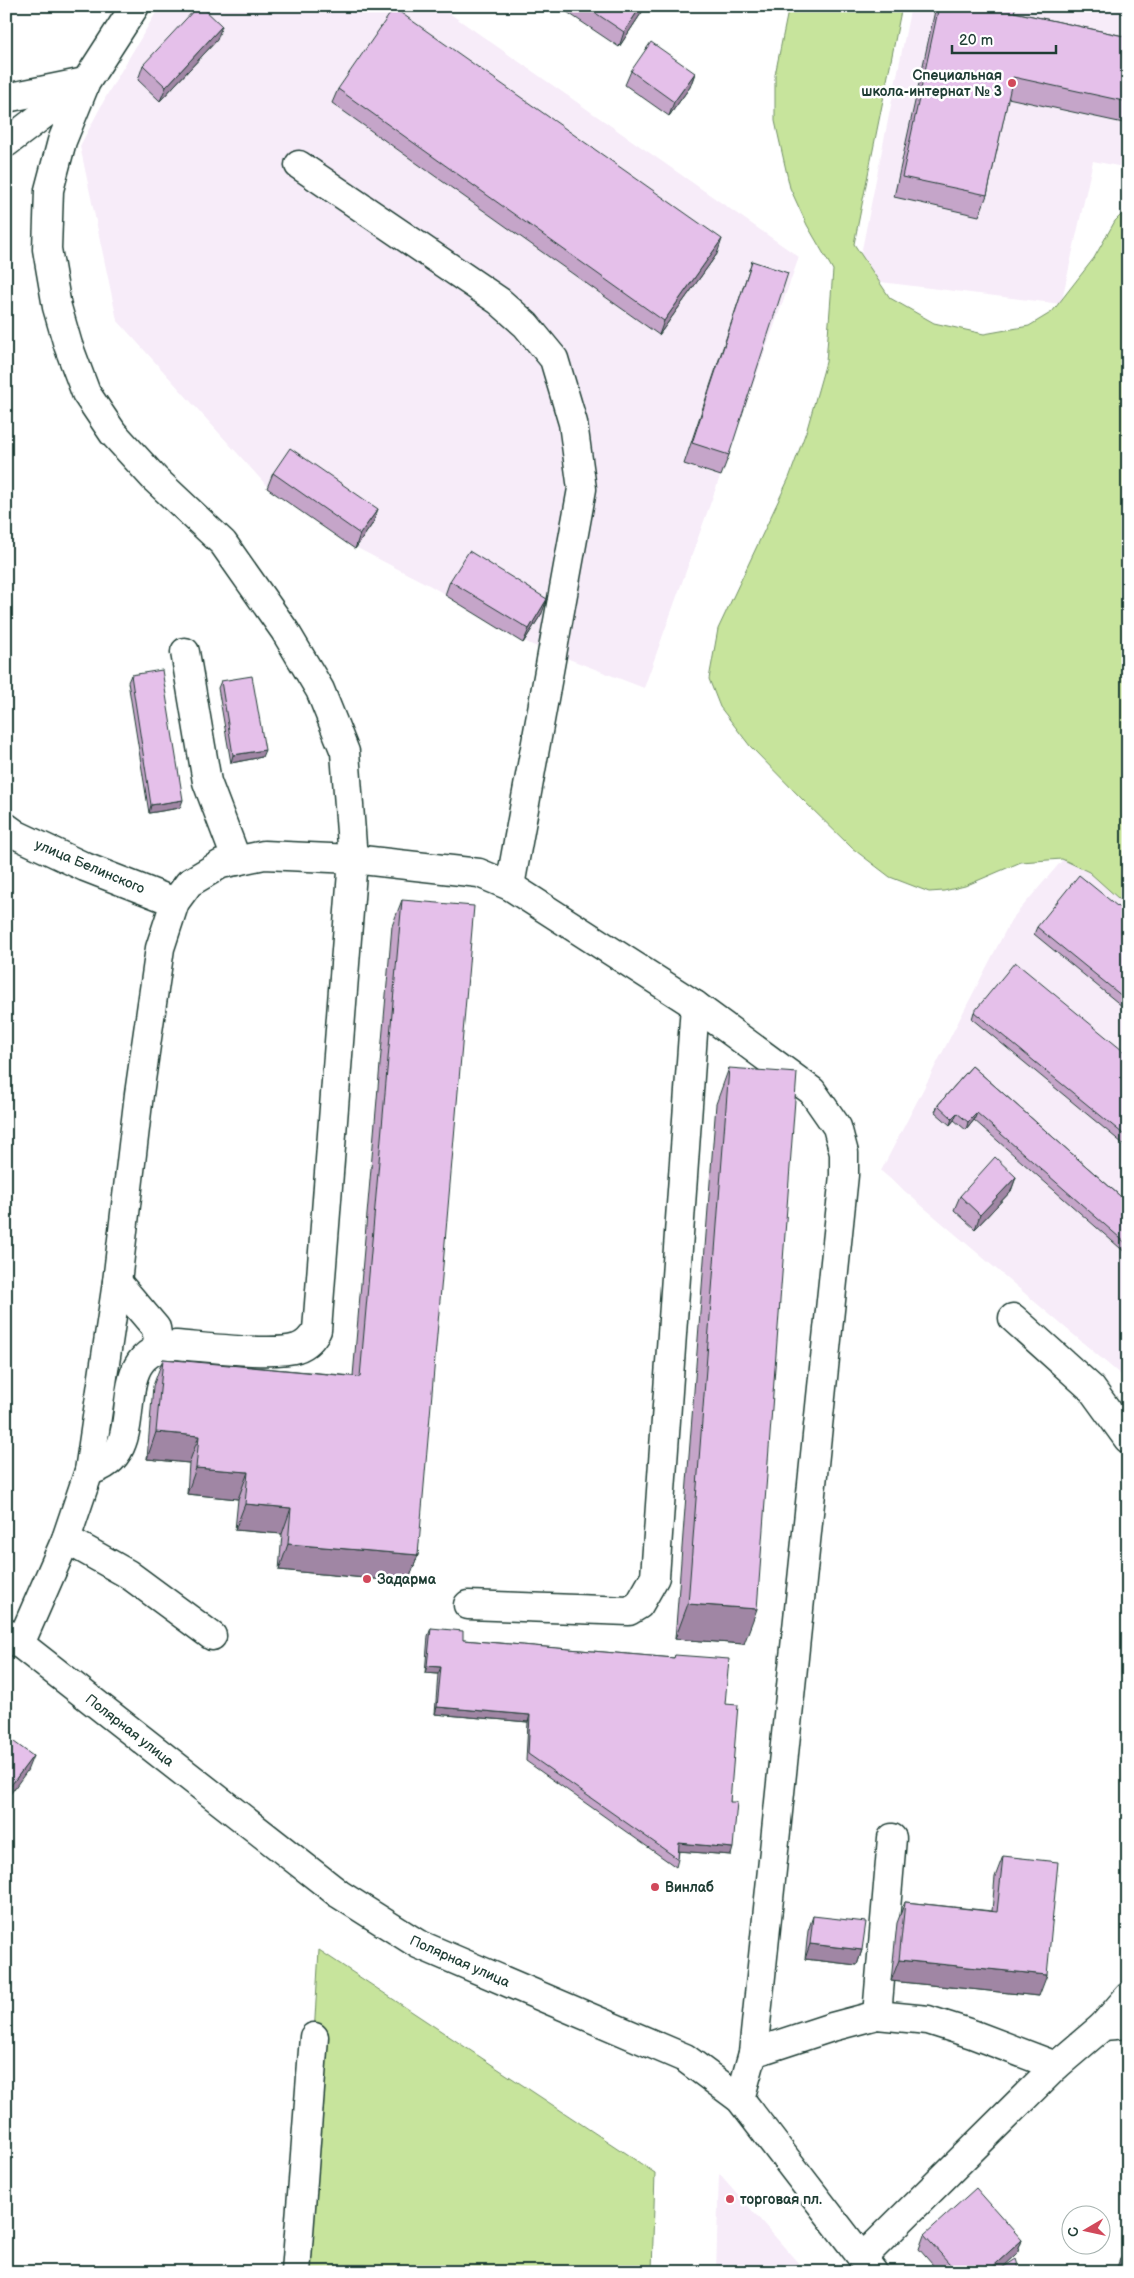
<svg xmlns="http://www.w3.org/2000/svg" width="1134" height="2278" font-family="'Balsamiq Sans',sans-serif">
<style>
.built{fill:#f7ecf9}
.green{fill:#c7e49c;stroke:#739068}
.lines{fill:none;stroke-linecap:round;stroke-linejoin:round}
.minor-casing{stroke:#1f3d34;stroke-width:31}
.minor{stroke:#fff;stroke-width:28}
.wall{fill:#c5a5c9;stroke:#1f3d34}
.shaded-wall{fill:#a086a4;stroke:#1f3d34}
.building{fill:#e5c0ea;stroke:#1f3d34}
.poi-dot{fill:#d1495b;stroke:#fff;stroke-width:2}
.labels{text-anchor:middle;stroke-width:5;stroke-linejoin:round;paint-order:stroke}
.poi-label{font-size:14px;font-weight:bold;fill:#1f3d34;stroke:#fff;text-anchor:start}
.street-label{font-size:14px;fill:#1f3d34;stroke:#fff}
</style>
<rect width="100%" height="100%" fill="#fff"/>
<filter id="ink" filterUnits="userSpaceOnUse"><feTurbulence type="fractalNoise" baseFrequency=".02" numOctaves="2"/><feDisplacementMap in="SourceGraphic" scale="10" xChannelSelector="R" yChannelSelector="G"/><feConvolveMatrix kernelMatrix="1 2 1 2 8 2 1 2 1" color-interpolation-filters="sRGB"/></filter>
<g filter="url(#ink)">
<g class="built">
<path d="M160,6H439L799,257L644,688L530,644L429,585L359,549L266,485L117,320L80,146L108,93Z"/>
<path d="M911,6H1128V168L1093,161L1061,304L856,279Z"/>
<path d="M1077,843L1128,884V1381L881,1171L1011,920Z"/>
<path d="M719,2173L806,2272H716Z"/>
</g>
<g class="green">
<path d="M789,6H902L854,244L890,298L934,323L984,334L1029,326L1052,312L1094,258L1115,221L1128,208V907L1089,872L1062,859L1021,862L965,886L944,891L929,892L890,877L852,848L803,800L750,746L720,707L709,679L718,629L789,478L807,429L826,362L833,270L807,225L790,188L775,121V75Z"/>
<path d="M319,1950L655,2173L652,2272H300Z"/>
</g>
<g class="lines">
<defs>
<g id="minor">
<path d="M6,98L80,83"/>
<path d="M6,143L85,83"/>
<path d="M299,165L499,301L526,325L554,359L573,423L582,489L510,886"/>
<path d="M185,652L207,782L237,861"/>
<path d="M6,827L17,835L85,867L175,902"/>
<path d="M117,1282L156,1328L159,1347"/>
<path d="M1013,1318L1091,1388L1128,1439"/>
<path d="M89,1471C159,1454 96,1352 176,1345C204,1347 274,1356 297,1348C307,1345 312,1338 317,1330L353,859L345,752L320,690L285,631L223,543L155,479L113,433L86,393L68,345L57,307L47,249L49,190L62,141L86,82L135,6"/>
<path d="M66,1539L128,1574L212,1636"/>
<path d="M468,1605L629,1611L639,1605L655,1577L695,1005"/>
<path d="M6,1633L339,1894L418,1944L685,2058L740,2099L873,2272"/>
<path d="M20,1644L66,1539L89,1471L117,1282L139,1094L160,948L175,902L189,883L221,864L264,855L353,859L479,873L510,886L695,1005L812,1091L837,1127L844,1153V1175L753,2053L740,2099"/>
<path d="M877,2015L892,1838"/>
<path d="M1103,2026L1128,1997"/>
<path d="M753,2053L832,2027L877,2015L928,2020L972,2034L1056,2066"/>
<path d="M862,2258L1056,2066L1103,2026L1128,2024"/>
<path d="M296,2272L314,2037"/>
</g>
</defs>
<use href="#minor" class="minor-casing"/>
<use href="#minor" class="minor"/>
</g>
<g class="wall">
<path d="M558,6H646L619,47Z"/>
<path d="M936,6H1016L1014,12L1128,37V124L1008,98L987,195L979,216L894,197Z"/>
<path d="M217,40L160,101L138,80L143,65Z"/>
<path d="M631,71L695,73L690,87L669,116L625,85Z"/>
<path d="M338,89L717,254L659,335L332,103Z"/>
<path d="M752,261L729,455L721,476L684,464Z"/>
<path d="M273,473L373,523L355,549L267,488Z"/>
<path d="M450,581L542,613L523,643L445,595Z"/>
<path d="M131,675L180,808L149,813L128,682Z"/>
<path d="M221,681L262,757L231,763L218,688Z"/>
<path d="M402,900L418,1555L408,1582L279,1570L282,1534L235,1530L238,1499L187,1494L189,1463L147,1459L153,1386L163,1359L353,1376L392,926Z"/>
<path d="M1128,915V1011L1034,934L1037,927Z"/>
<path d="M974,1012L1128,1055V1148L972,1019Z"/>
<path d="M972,1066L1128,1203V1255L974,1120L966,1130L954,1120L950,1125L935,1112L938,1105Z"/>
<path d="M729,1068L744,1644L675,1639L716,1104Z"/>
<path d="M1016,1177L1011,1191L975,1229L954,1210L960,1196Z"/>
<path d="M431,1628L463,1640L674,1658L675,1655L725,1704L730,1802L731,1855L679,1851L678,1859L676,1867L526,1761L528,1722L435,1714L438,1674L425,1673L428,1636Z"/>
<path d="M1003,1856L1039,1996L891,1981L897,1923L905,1902L992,1911L995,1877Z"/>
<path d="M813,1916L862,1950L857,1965L805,1959L808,1931Z"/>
<path d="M924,2235L1022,2240L1017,2254L1000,2269L1020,2272H939L919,2249Z"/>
<path d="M1120,2259L1128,2272H1115Z"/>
</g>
<g class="shaded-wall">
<path d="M641,6H646L619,47L624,32Z"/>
<path d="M222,26L217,40L160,101L166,87Z"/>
<path d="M695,73L690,87L669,116L674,102Z"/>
<path d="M722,239L717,254L659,335L664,321Z"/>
<path d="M378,509L373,523L355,549L360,534Z"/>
<path d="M547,599L542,613L523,643L529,629Z"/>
<path d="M265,750L262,757L231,763L233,755Z"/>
<path d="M183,800L180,808L149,813L151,805Z"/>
<path d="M957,1113L954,1120L950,1125L952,1118Z"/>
<path d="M977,1113L974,1120L966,1130L968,1122Z"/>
<path d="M1016,1177L1011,1191L975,1229L980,1215Z"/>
<path d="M156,1432L199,1436L189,1463L147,1459Z"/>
<path d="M196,1468L248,1472L238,1499L187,1494Z"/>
<path d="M245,1504L291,1508L282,1534L235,1530Z"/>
<path d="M288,1544L418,1555L408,1582L279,1570Z"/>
<path d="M688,1604L757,1609L744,1644L675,1639Z"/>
<path d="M427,1666L441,1667L438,1674L425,1673Z"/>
<path d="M437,1707L530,1715L528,1722L435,1714Z"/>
<path d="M33,1756L27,1771L6,1800V1792Z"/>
<path d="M679,1843L733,1848L731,1855L677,1851Z"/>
<path d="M810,1944L862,1950L857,1965L805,1959Z"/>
<path d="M899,1960L1047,1975L1039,1996L891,1981Z"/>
<path d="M1022,2240L1017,2254L998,2272H987Z"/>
</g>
<g class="building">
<path d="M198,6H201L222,26L166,87L143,65Z"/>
<path d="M585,6H641L624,32Z"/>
<path d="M939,6H1016L1014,12L1128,37V102L1013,77L987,195L902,177Z"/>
<path d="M394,8L722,239L664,321L338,89Z"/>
<path d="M651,42L695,73L674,102L631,71Z"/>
<path d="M752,261L788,273L729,455L692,443Z"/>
<path d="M290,448L378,509L360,534L273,473Z"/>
<path d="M469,551L547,599L529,629L450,581Z"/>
<path d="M162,670L183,800L151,805L131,675Z"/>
<path d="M252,676L265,750L233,755L221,681Z"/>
<path d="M1079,875L1128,915V1001L1037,927Z"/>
<path d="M402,900L474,906L418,1555L288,1544L291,1508L245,1504L248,1472L196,1468L199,1436L156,1432L163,1359L360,1377Z"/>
<path d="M1015,962L1128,1055V1138L974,1012Z"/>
<path d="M972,1066L1128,1203V1245L977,1113L968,1122L957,1113L952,1118L938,1105Z"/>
<path d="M729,1068L797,1073L757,1609L688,1604Z"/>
<path d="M995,1157L1016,1177L980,1215L960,1196Z"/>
<path d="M431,1628L463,1631V1640L674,1658L675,1655L729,1659L725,1704L738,1705L730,1802H737L733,1848L679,1843L678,1859L528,1754L530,1715L437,1707L441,1667L427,1666Z"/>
<path d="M6,1736L33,1756L6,1792Z"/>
<path d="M1003,1856L1058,1862L1047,1975L899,1960L905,1902L997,1912Z"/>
<path d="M813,1916L866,1922L862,1950L810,1944Z"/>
<path d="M976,2188L1022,2240L987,2272H957L924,2235Z"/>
<path d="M1128,2249V2272H1120V2259Z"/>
<path d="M1016,2259L1020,2272H996Z"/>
</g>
</g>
<g class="poi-dot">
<circle cx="1012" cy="83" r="5"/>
<circle cx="367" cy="1579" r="5"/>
<circle cx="655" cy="1887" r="5"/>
<circle cx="730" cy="2199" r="5"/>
</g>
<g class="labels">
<g class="poi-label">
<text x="1002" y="80" text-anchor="end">Специальная<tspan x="1002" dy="16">школа-интернат № 3</tspan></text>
<text x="377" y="1584">Задарма</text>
<text x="665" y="1892">Винлаб</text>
<text x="740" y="2204">торговая пл.</text>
</g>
<g class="street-label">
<text transform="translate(90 866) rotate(23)" y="5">улица Белинского</text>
<text transform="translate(130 1730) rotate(38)" y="5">Полярная улица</text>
<text transform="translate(460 1961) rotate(24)" y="5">Полярная улица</text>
</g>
</g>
<rect width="1134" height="2278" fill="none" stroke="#fff" stroke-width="25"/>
<rect x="12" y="12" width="1109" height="2253" fill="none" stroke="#1f3d34" stroke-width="2" filter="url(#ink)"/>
<g transform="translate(1086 2230) rotate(261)"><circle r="24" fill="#ffffff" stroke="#a5b1ae"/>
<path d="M0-4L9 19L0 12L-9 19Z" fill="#d1495b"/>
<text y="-8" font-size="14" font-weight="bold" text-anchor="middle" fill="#1f3d34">С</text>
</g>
<path d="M952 45v8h104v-8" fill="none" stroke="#1f3d34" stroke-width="2.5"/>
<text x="959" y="45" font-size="15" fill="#1f3d34" stroke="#ffffff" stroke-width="4" paint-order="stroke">20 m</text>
</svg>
